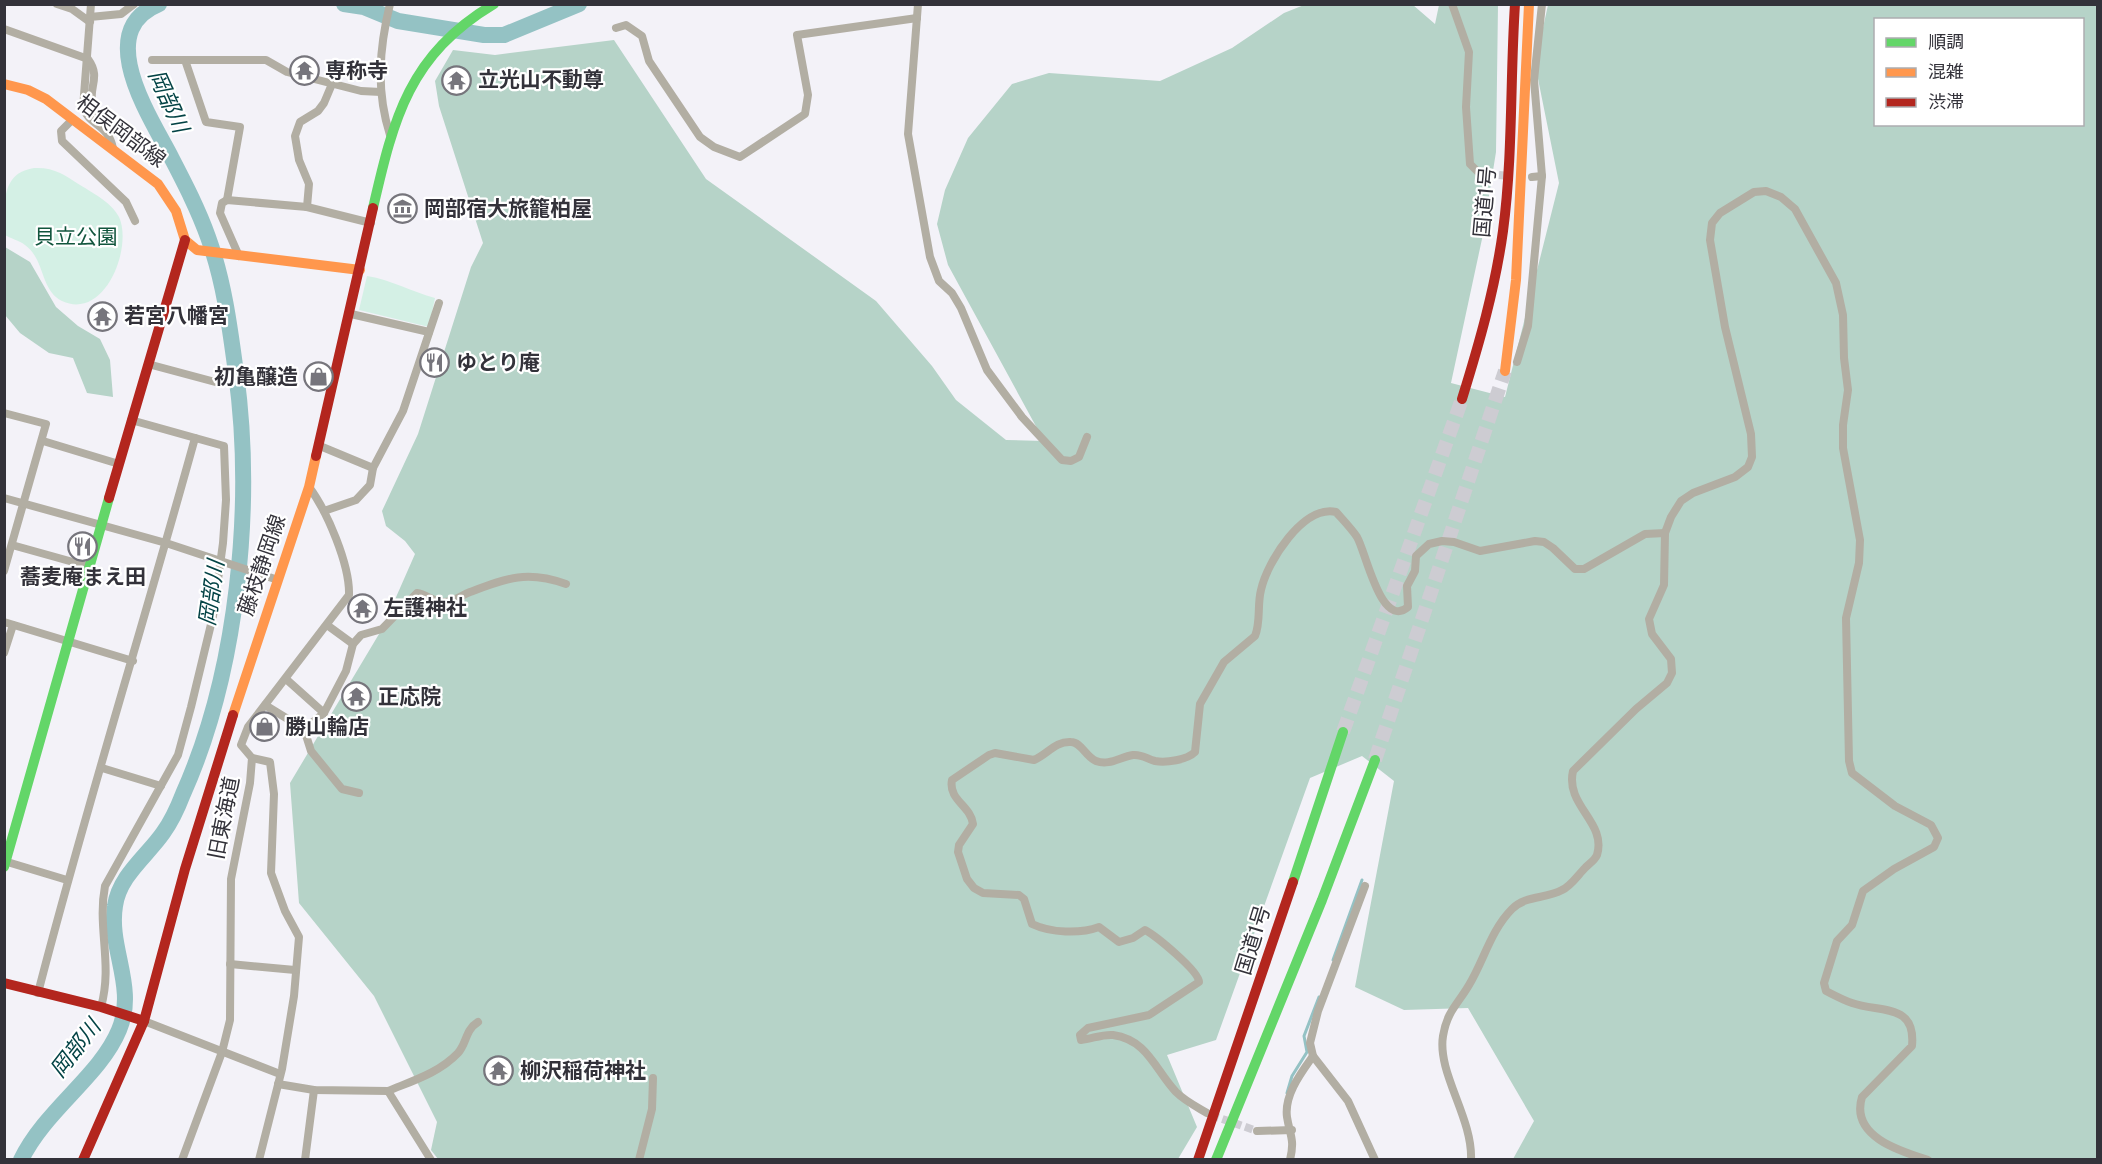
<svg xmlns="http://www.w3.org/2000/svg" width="2102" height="1164" font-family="'Public Sans','Noto Sans JP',sans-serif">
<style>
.green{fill:#d4f0e5}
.forest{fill:#b6d3c8;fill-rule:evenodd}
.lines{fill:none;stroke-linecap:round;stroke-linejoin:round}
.stream{stroke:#94c2c4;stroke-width:3}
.river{stroke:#94c2c4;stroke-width:16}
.street-tunnel{stroke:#cdccd2;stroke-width:8;stroke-dasharray:8 4;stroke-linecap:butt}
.highway-tunnel{stroke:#cdccd2;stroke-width:14;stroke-dasharray:14 7;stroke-linecap:butt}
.street{stroke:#b2aea3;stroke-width:8}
.fast{stroke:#63d668;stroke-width:10}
.slow{stroke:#ff974d;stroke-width:10}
.jam{stroke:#b3261e;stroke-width:10}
.labels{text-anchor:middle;stroke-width:4.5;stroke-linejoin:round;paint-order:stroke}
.poi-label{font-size:21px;font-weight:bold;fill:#33323a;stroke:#fff;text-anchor:start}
.street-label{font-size:21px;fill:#33323a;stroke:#fff}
.park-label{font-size:21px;fill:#11553d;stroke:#fff}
.water-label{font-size:22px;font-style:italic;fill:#034345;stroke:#fff}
</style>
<rect width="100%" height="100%" fill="#f3f2f8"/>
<g class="green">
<path d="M34,168C54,167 65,175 80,185C93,193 112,203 119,217C133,247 105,321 62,301C40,290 45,259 25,245C19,240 11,239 5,235C4,206 0,173 34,168Z"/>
<path d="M367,276C392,280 412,292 435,298L429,327L359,310Z"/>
</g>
<g class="forest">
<path d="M1304,5H1413L1435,24L1439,5H1498L1496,152L1482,239L1451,383L1505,397L1559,183L1535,64L1548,5H2097V1159H1513L1534,1121L1468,1008L1404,1010L1355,987L1394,781L1362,756L1310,778L1216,1040L1167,1055L1197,1127L1178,1159H438L431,1150L437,1122L374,996L299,903L290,783L382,629L415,554L405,541L386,526L382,511L418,434L471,267L483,243L439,106L435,81L453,50L495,55L614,40L706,179L876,301L932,366L956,400L1006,440L1044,441L948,265L937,224L945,190L968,138L1012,84L1049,73L1160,81L1232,48L1284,13ZM1876,20H2082V124H1876Z"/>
<path d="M5,247L30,262L56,307L78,326L100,339L110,360L113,397L87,393L73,358L49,353L20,333L5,315Z"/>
</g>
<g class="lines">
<g class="stream">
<path d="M364,7L365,4"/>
<path d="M1333,960L1362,880"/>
<path d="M1287,1093L1292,1076L1307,1052L1304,1036L1319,997"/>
</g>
<g class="river">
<path d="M344,4L364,7L398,21L484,35H504L579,4"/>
<path d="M21,1160C45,1110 100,1076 119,1030C137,987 108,948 115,906C119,876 147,856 163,833C171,822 178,807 183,794C238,671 254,505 236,373C230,328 224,281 208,237C198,209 185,184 171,157C151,118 92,31 159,4"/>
</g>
<g class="street-tunnel">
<path d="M1487,174L1510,176"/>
<path d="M1211,1115L1257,1131"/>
</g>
<g class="highway-tunnel">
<path d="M1343,732L1462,399"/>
<path d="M1375,760L1505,371"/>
</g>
<g class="street">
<path d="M57,4L72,9L90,22"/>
<path d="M91,4L83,108C90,126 108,124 113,148"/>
<path d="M390,4C379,49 376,91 390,135"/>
<path d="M918,4L908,134L930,257L939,281L952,293L961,308L987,370L1022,417L1062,460L1071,461L1079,457L1087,437"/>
<path d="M1452,4L1469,52L1466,107L1470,164L1478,172L1487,174"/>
<path d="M90,17L121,14L134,4"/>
<path d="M616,28L626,25L642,36L649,61L700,137L714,147L740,157L805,114L808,95L797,35L917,18"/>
<path d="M4,29L88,59C102,78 87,88 93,106C96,117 118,120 126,140"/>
<path d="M152,60H266L287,72L361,91L381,92"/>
<path d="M185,60L206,122L240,127L227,200"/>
<path d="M73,119L61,131L62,141L126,202L135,221"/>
<path d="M1532,177L1542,176"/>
<path d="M307,207L309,184L299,160L295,136L300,122L318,111L324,103L332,84"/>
<path d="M239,256L220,213L222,203L227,200L307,207L371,223"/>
<path d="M351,314L429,332"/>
<path d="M1517,362L1528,326L1542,176L1534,80L1542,4"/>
<path d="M148,364L219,383"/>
<path d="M4,413L46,424L4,571"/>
<path d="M43,441L119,464"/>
<path d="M320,446L373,468"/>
<path d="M4,498L166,543L278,580"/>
<path d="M324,511L356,500L370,485L373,468L403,411L439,303"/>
<path d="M12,545L91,567"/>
<path d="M4,622L133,661"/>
<path d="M327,625L353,644"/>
<path d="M4,653L13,625"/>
<path d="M286,679L324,713"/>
<path d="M265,705L304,729"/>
<path d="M252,758L270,762L274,794L271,873L285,911L299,937L294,996L282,1069L259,1160"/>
<path d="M102,768L161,786"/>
<path d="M359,793L342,789L311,751L304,729L324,713L346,671L353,644L361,635L382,629L417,593C426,594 434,602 443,602C454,602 460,596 470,592C507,578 527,570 566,584"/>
<path d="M4,861L67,880"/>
<path d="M1365,886L1318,1011L1310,1043L1313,1056L1348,1101L1375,1160"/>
<path d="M230,964L295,970"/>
<path d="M38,993C86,807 144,623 195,438"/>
<path d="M101,1007C113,964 97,928 105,886L178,755L191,707L213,616L223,543L226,500L224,446L131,420"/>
<path d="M144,1021L280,1074"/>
<path d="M278,1084L314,1090L388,1091L431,1160"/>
<path d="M388,1091C412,1081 439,1073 458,1053C467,1043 465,1030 478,1022"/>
<path d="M1207,1113C1197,1107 1185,1101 1176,1092C1155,1070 1148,1040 1113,1035C1102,1034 1092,1039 1081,1040L1080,1035L1088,1028L1149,1015L1199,982C1199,971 1156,936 1145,930L1133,938L1119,942L1099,927C1080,934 1051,933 1032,924L1024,899L1019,895L983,893L974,888L967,879L958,852L959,845L973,824C971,806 948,800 952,780L989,755L995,753L1034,760C1048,754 1055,741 1071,742C1081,742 1086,757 1096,761C1109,766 1120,757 1133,755C1142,754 1147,759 1155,761C1166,763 1187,760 1195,752L1200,704L1224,662L1255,636C1261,622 1257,605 1261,590C1267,562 1303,505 1336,512C1343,520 1351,528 1357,537C1366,552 1381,630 1408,607L1407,586L1415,571L1416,556L1429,544L1442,541L1454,542L1480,551L1535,541L1544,542L1553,548L1575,569H1584L1645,534L1665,533"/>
<path d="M1257,1131L1292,1130"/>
<path d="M182,1160L222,1052L230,1020L231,879L250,783L252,758L241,745L248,727L349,595C350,565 327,511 309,487"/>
<path d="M305,1160L314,1090"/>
<path d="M639,1160L652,1109L653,1078"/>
<path d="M1290,1160C1295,1139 1290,1136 1287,1117C1284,1095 1301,1073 1313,1056"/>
<path d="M1471,1160C1473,1118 1437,1073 1443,1036C1447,1011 1458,1004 1469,985C1484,960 1491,930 1512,909C1526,895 1546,899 1562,890C1571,886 1578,875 1585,868C1589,864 1595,860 1597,855C1607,822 1565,806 1573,771L1636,709L1667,683L1672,673L1671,659L1652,634L1649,619L1664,585L1665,533L1671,517L1681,501L1693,493L1735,477L1748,467L1752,457L1751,434L1725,327L1710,240L1712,223L1720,213L1754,192L1766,191L1781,197L1795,209L1836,283L1843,315L1844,358L1848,390L1843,425V448L1860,540L1859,563L1846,618L1849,761L1852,773L1895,806L1931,825L1938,838L1934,847L1894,869L1863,891L1852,925L1837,941L1824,983L1826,991C1834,995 1843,1000 1852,1003C1881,1013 1916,1003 1912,1046L1862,1097C1850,1136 1899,1151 1928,1160"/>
</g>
<g class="fast">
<path d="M373,208C394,117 409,55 494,4"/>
<path d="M4,867L109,498"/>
<path d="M1293,882L1343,732"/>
<path d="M1216,1160L1322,900L1375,760"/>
</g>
<g class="slow">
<path d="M4,84L28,90L46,99L158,184L176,211L185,240L197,250L360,270"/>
<path d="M1505,371L1516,280L1529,4"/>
<path d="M233,715L309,487L316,456"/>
</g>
<g class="jam">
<path d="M1462,399C1479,344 1495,289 1503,231C1513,156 1510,80 1515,4"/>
<path d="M316,456L373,208"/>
<path d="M109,498L185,240"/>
<path d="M4,983L101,1007L144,1021"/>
<path d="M83,1160L144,1021L185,869L233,715"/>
<path d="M1198,1160L1293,882"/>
</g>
</g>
<defs>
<symbol id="temple-ring" viewBox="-11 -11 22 22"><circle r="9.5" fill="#fff" stroke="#76757c" stroke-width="1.5"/><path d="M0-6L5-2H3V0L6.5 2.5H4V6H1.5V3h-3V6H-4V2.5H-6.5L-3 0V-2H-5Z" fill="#76757c"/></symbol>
<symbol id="museum-ring" viewBox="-11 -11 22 22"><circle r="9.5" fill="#fff" stroke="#76757c" stroke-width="1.5"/><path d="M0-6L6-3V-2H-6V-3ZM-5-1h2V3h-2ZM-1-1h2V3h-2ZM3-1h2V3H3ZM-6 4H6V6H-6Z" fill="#76757c"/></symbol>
<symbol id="restaurant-ring" viewBox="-11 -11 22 22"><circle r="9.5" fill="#fff" stroke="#76757c" stroke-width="1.5"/><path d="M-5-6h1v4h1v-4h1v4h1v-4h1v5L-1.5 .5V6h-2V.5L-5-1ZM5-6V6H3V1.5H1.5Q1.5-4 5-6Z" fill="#76757c"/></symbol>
<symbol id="shop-ring" viewBox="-11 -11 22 22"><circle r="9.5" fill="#fff" stroke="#76757c" stroke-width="1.5"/><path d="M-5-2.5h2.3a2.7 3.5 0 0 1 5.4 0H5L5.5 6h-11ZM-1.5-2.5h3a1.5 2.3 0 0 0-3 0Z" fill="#76757c"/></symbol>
</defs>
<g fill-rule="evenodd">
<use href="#temple-ring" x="288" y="54" width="33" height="33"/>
<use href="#temple-ring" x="440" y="64" width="33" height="33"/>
<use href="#museum-ring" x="386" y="192" width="33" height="33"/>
<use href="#temple-ring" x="86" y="300" width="33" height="33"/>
<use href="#restaurant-ring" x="418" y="346" width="33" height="33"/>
<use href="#shop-ring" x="302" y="360" width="33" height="33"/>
<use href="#restaurant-ring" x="66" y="530" width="33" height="33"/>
<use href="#temple-ring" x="346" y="592" width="33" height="33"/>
<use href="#temple-ring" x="340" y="680" width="33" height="33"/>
<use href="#shop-ring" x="248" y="710" width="33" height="33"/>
<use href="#temple-ring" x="482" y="1054" width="33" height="33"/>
</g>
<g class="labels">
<g class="poi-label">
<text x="325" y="78">専称寺</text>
<text x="478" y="87">立光山不動尊</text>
<text x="424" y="216">岡部宿大旅籠柏屋</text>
<text x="124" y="323">若宮八幡宮</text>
<text x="456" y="370">ゆとり庵</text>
<text x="298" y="384" text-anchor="end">初亀醸造</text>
<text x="83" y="584" text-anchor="middle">蕎麦庵まえ田</text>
<text x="383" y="615">左護神社</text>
<text x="378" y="704">正応院</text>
<text x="285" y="734">勝山輪店</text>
<text x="520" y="1078">柳沢稲荷神社</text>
</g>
<g class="street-label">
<text transform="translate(121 131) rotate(37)" y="7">相俣岡部線</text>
<text transform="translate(1485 202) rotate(-85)" y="7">国道1号</text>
<text transform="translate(262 565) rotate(-71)" y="7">藤枝静岡線</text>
<text transform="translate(224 818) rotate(-79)" y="7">旧東海道</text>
<text transform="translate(1253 940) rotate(-73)" y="7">国道1号</text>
</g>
<g class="park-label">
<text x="76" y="244">貝立公園</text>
</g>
<g class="water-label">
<text transform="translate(169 101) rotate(66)" y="8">岡部川</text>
<text transform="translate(211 593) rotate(-82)" y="8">岡部川</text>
<text transform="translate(75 1048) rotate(-52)" y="8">岡部川</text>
</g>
</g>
<rect width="2102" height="1164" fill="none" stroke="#33323a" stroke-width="12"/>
<rect x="1874" y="18" width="210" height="108" fill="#ffffff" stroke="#adadb0" stroke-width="1.5"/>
<rect x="1886" y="38" width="30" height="9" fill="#63d668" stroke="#adadb0" stroke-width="1.5"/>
<text x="1928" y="48" font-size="18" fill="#33323a">順調</text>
<rect x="1886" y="68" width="30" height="9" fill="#ff974d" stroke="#adadb0" stroke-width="1.5"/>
<text x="1928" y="78" font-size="18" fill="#33323a">混雑</text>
<rect x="1886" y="98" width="30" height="9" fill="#b3261e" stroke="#adadb0" stroke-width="1.5"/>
<text x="1928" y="108" font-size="18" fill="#33323a">渋滞</text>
</svg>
